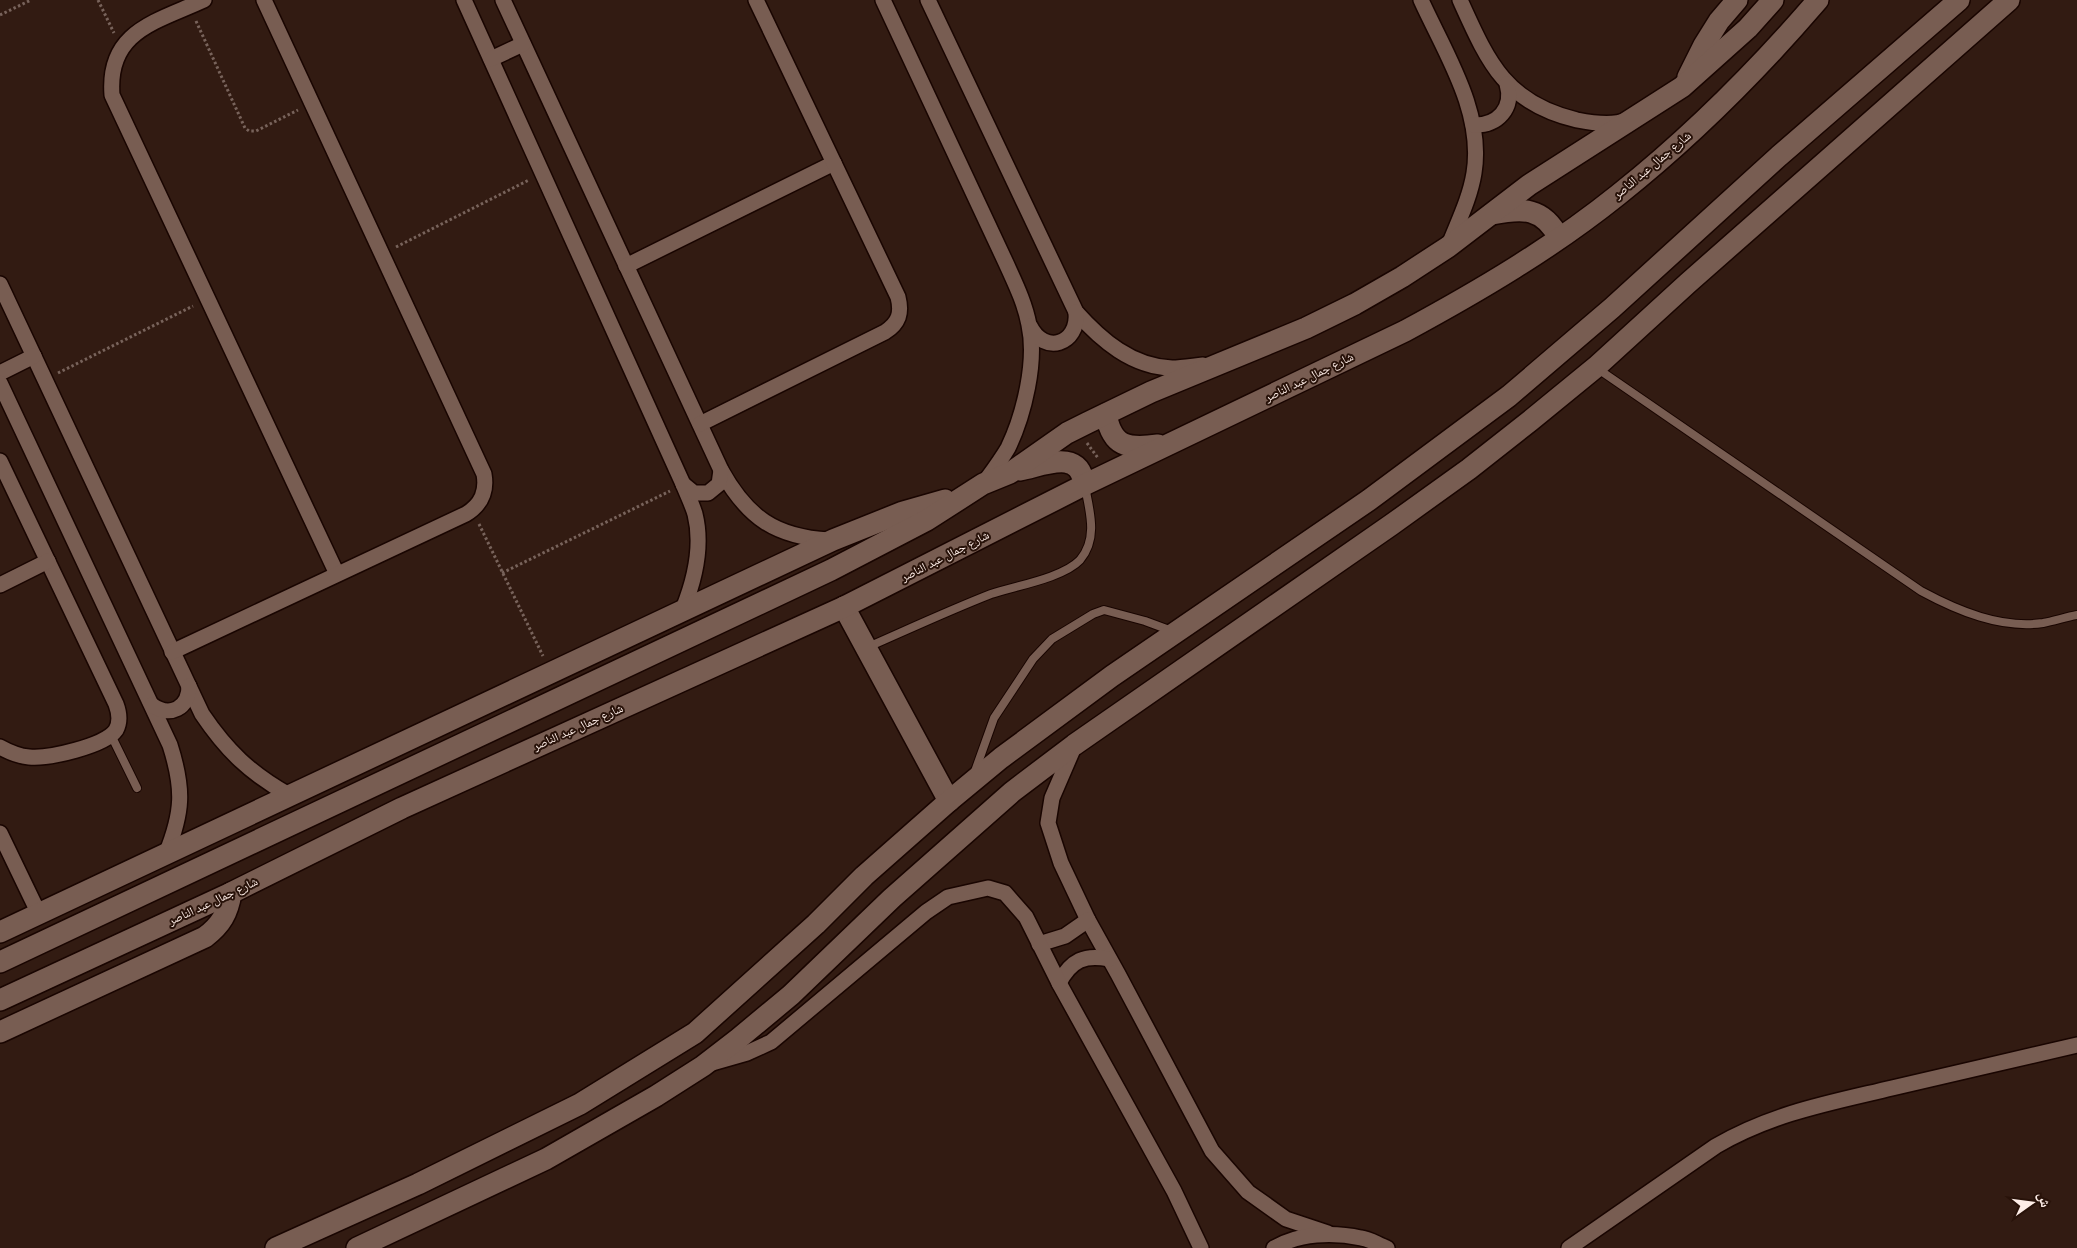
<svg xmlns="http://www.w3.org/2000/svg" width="2077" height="1248" font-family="Helvetica,'Noto Naskh Arabic',sans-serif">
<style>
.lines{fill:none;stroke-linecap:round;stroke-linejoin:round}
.lane-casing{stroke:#190501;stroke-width:10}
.street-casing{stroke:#190501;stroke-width:18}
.secondary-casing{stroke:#190501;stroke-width:24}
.path{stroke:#78635b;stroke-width:3;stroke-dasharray:2.5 2.5;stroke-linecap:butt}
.lane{stroke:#785d52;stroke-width:8}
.street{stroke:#785d52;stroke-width:15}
.secondary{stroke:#785d52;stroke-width:21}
.labels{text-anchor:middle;stroke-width:4;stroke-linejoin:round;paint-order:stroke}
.street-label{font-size:12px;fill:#fdede7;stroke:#281209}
</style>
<rect width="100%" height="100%" fill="#321b12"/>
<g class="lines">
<defs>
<g id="lane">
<path d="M1598,369L1921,591C1958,611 2001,629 2043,623C2054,621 2066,617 2077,615"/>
<path d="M868,647C909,629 950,610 991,594C1015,586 1063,578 1080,560C1098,539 1090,512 1085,487"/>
<path d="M111,735L137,788"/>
<path d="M974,774L994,718L1033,659L1052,639L1093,614L1104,610L1145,621L1172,631"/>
</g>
<g id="street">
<path d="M204,0C156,22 107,31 112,95L337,574"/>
<path d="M464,0L683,484C687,494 692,504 695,514C703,546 695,579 683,609"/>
<path d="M503,0L721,470C747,517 775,537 829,540"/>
<path d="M883,0L1006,263C1015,283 1025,303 1029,325C1037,361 1024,415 1008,448C1001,460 992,472 984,483"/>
<path d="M928,0L1076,312C1101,340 1132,367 1172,368C1182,368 1193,366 1203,365"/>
<path d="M1421,0C1445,53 1484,112 1474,173C1470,198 1458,222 1449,245"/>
<path d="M1460,0C1488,62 1505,103 1577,120C1592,123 1613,126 1627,120"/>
<path d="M491,59L523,44"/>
<path d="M1473,125C1498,126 1514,108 1507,84"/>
<path d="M626,266L834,163"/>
<path d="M0,284L202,714C227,751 250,773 289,795"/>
<path d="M1030,326C1044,355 1079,345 1076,312"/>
<path d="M0,373L34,356"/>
<path d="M0,383L170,745C184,789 183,812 166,854"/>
<path d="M700,424L885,332C899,323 902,313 898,297L756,0"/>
<path d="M0,461L116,704C119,712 121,721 116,730C105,746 48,759 29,757C18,756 9,752 0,747"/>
<path d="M683,484L694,493H708L719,484L721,470"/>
<path d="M0,585L48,561"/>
<path d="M172,652L466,514C482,504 487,491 484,474L264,0"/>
<path d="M152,705C170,718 189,708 189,686"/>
<path d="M1074,747L1052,798L1048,823L1061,863L1088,920L1118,974L1212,1151L1248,1192L1286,1219L1328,1233"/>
<path d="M0,833L39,914"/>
<path d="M1039,944L1065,936L1088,920"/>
<path d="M1059,983C1071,960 1085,954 1109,959"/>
<path d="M712,1063L747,1053L771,1042L926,912L948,897L988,888L1005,893L1026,917L1059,983L1174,1191L1201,1248"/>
<path d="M1274,1248C1299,1233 1333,1232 1361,1238C1370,1239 1378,1245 1387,1248"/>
<path d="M1569,1248L1716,1146C1773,1113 1829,1103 1892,1088C1954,1074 2015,1059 2077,1045"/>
</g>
<g id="secondary">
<path d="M1688,77L1704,45L1719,21L1737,0"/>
<path d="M1492,214C1523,208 1543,207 1559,238"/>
<path d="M1106,414C1112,447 1127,449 1158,445"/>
<path d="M1020,470C1045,465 1080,448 1084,485"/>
<path d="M844,607L949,801"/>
<path d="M0,932L833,540L903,512L945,500"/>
<path d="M0,962L831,570L927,520L983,484L1010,473L1067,433L1087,423L1151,392L1306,328L1355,304L1402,277L1448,247L1529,185L1682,87L1748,28L1773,0"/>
<path d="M0,1000L231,893L402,808L844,607L1084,485L1405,331C1479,291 1552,248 1618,195C1691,137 1757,71 1818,0"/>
<path d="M0,1032L205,937C221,925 228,913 231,893"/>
<path d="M276,1248L418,1184L580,1104L695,1033L816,924L864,876L949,801L1001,758L1112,676L1369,500L1509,396L1612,308L1779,156L1959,0"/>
<path d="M357,1248L546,1159L656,1096L703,1066L738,1039L791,995L892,898L1012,792L1074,745L1391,525L1469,469L1530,421L1596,367L1688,283L2009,0"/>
</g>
</defs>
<use href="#lane" class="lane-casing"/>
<use href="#street" class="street-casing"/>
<use href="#secondary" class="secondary-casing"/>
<g class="path">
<path d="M98,0L114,33"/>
<path d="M0,15L31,0"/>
<path d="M196,21L245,128L249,131H256L298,110"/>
<path d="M396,247L529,180"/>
<path d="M58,373L193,306"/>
<path d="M1087,443L1098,458"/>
<path d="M479,524L543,656"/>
<path d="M502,573L670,491"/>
</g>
<use href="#lane" class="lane"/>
<use href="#street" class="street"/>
<use href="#secondary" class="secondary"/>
</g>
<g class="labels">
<g class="street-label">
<text transform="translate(1652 165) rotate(-40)" y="4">شارع جمال عبد الناصر</text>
<text transform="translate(1309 377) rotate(-26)" y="4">شارع جمال عبد الناصر</text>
<text transform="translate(945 556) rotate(-27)" y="4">شارع جمال عبد الناصر</text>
<text transform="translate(578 727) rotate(-24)" y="4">شارع جمال عبد الناصر</text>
<text transform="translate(213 901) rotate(-25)" y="4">شارع جمال عبد الناصر</text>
</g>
</g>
<g transform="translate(2032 1203) rotate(76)" stroke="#281209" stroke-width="4" paint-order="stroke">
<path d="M0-4L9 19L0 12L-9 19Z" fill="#fdede7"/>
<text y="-8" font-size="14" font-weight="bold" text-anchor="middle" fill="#fdede7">ش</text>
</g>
</svg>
